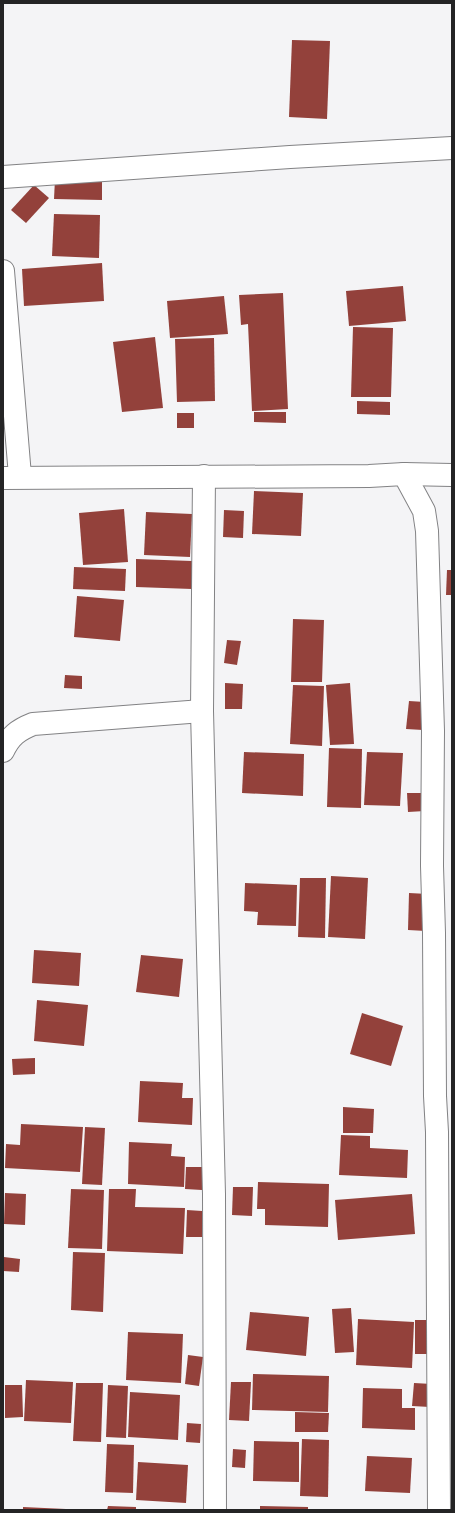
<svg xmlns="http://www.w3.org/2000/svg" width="455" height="1513" font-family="Lora,serif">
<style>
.building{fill:#93413b}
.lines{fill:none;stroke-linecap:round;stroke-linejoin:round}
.minor-casing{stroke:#828284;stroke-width:24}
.minor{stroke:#fff;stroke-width:22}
</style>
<rect width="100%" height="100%" fill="#f4f4f6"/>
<g class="building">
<path d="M292,40L330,41L327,119L289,117Z"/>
<path d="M55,179L102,180V200L54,199Z"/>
<path d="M34,185L49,198L26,223L11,210Z"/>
<path d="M54,214L100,215L99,258L52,256Z"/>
<path d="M102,263L104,301L24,306L22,269Z"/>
<path d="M403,286L406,321L349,326L346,291Z"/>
<path d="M283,293L288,409L252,411L248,324L241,325L239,295Z"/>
<path d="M224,296L228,334L170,338L167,301Z"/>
<path d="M353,327L393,328L391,397H351Z"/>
<path d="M155,337L163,408L122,412L113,342Z"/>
<path d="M214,338L215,401L177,402L175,339Z"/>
<path d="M357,401L390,402V415L357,414Z"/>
<path d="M254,412H286V423L254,422Z"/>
<rect x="177" y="413" width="17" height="15"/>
<path d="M254,491L303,493L301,536L252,534Z"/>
<path d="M124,509L128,562L83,565L79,513Z"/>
<path d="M224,510L244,511L243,538L223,537Z"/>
<path d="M146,512L192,514L190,557L144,555Z"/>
<path d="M136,559L192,561V589L136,587Z"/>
<path d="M74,567L126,569L125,591L73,589Z"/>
<path d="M447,570H452V595H446Z"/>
<path d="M77,596L124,600L120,641L74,637Z"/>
<path d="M293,619L324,620L322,682H291Z"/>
<path d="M227,640L241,641L237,665L224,663Z"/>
<path d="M65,675L82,676V689L64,688Z"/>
<path d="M225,683L243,684L242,709H225Z"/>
<path d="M350,683L354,744L330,745L326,685Z"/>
<path d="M293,685L324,686L322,746L290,744Z"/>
<path d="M409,701L425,702L423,730L406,729Z"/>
<path d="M329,748L362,749L361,808L327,807Z"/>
<path d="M244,752L304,754L303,796L242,793Z"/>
<path d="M367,752L403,753L400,806L364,805Z"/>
<path d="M407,793H425V811L408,812Z"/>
<path d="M331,876L368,878L365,939L328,937Z"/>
<path d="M300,878H326L325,938L298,937Z"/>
<path d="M245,883L297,885L296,926L257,925L258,912L244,911Z"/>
<path d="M409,893L428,894L426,931L408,930Z"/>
<path d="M34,950L81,953L79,986L32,983Z"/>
<path d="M141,955L183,959L179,997L136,992Z"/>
<path d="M37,1000L88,1005L84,1046L34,1041Z"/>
<path d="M362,1013L403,1026L391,1066L350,1054Z"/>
<path d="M35,1058V1074L13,1075L12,1059Z"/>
<path d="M140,1081L183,1083L182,1098H193L192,1125L138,1122Z"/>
<path d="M343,1107L374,1109L373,1133H343Z"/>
<path d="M21,1124L83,1127L80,1172L5,1168L6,1144L20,1145Z"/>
<path d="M85,1127L105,1128L102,1185L82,1184Z"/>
<path d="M341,1135L370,1136V1148L408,1150L407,1178L339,1175Z"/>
<path d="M129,1142L172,1144L171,1156L185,1157L184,1187L128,1184Z"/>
<path d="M186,1167H202V1190L185,1189Z"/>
<path d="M258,1182L329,1184L328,1227L265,1225V1209H257Z"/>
<path d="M233,1187H253L252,1216L232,1215Z"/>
<path d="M71,1189L104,1190L102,1249L68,1248Z"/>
<path d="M109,1189H136L135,1207L185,1208L183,1254L107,1251Z"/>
<path d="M5,1193L26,1194L25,1225L4,1224Z"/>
<path d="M412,1194L415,1234L338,1240L335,1200Z"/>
<path d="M187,1210L202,1211V1237H186Z"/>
<path d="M73,1252L105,1253L103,1312L71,1310Z"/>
<path d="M4,1257L20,1259L19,1272L3,1271Z"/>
<path d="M351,1308L354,1352L335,1353L332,1309Z"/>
<path d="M250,1312L309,1317L306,1356L246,1350Z"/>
<path d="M358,1319L414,1322L412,1368L356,1365Z"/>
<rect x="415" y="1320" width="17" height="34"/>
<path d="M128,1332L183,1334L181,1383L126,1380Z"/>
<path d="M188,1355L203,1357L199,1386L185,1384Z"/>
<path d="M253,1374L329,1376L328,1412L252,1410Z"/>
<path d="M26,1380L73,1382L71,1423L24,1421Z"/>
<path d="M231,1382H251L249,1421L229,1420Z"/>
<path d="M76,1383H103L101,1442L73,1441Z"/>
<path d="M414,1383L432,1384L430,1407L412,1406Z"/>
<path d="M5,1385H22L23,1417L5,1418Z"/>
<path d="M108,1385L128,1386L126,1438L106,1437Z"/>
<path d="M363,1388L402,1389V1408H415V1430L362,1428Z"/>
<path d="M130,1392L180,1395L178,1440L128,1437Z"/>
<path d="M295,1412L329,1413L328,1432H295Z"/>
<path d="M187,1423L201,1424L200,1443L186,1442Z"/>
<path d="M302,1439L329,1440L328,1497L300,1496Z"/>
<path d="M254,1441L299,1442V1482L253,1481Z"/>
<path d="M107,1444L134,1445L133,1493L105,1492Z"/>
<path d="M233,1449L246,1450L245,1468L232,1467Z"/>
<path d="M367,1456L412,1458L410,1493L365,1491Z"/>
<path d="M138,1462L188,1465L186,1503L136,1500Z"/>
<path d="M108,1506L136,1507V1510H107Z"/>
<path d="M260,1506L308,1507V1510H260Z"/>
<path d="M23,1507L66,1509V1510H23Z"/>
</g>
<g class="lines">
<defs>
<g id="minor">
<path d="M3,177L290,157L452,148"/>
<path d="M3,271L20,476"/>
<path d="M404,474L452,475"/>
<path d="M204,476L202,711L214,1194L215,1510"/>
<path d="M3,478L369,476L404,474L424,511L427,531L433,731L432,866L434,933L435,1096L437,1132L439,1510"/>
<path d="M3,751C10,736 18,730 33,724L202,711"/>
</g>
</defs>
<use href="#minor" class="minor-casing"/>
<use href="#minor" class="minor"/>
</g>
<rect width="455" height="1513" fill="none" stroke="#242425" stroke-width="8"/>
</svg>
